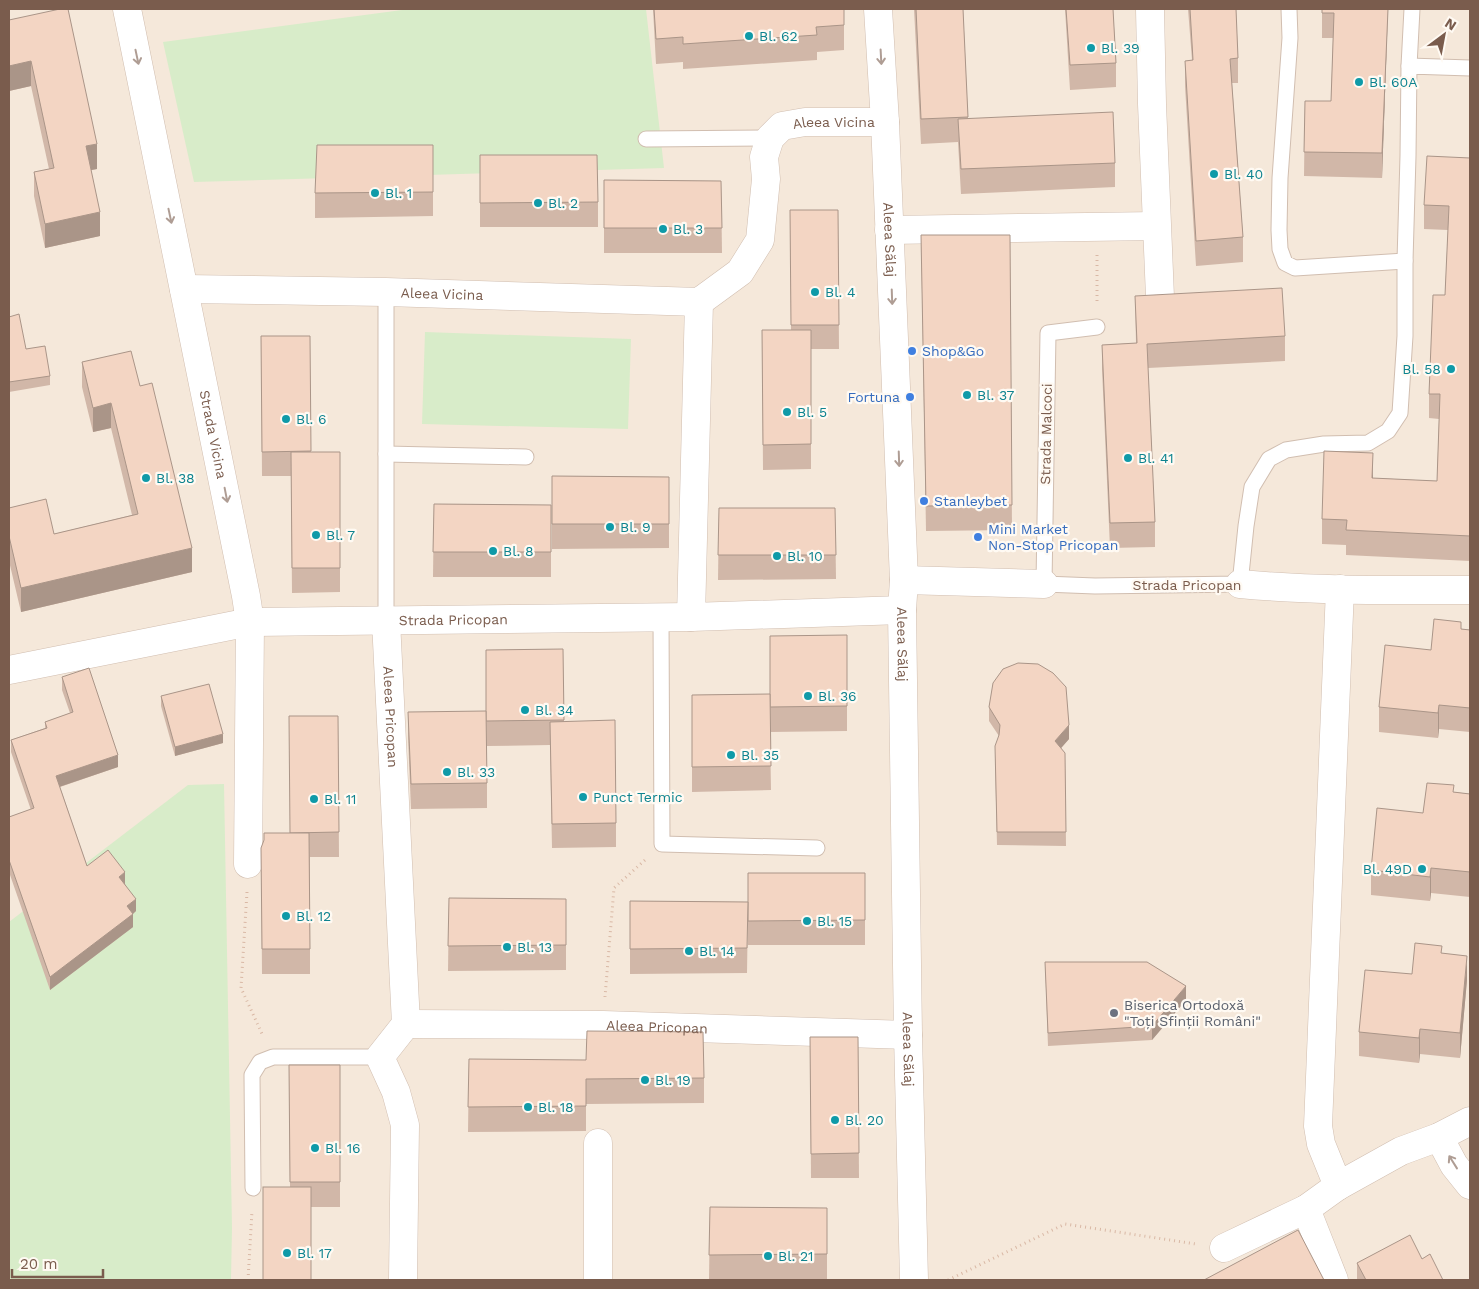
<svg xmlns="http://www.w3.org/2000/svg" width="1479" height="1289" font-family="'Work Sans',sans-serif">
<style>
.residential{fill:#f5e8da}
.green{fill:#d8ecc9}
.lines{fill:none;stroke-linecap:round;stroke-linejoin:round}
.lane-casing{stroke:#d1beb0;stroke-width:17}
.street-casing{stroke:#d1beb0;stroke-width:29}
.path{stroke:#d9b8a5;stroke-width:3;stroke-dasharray:1 4;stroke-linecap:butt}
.lane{stroke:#fff;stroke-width:15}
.street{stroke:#fff;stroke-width:28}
.wall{fill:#d1b7a8}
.shaded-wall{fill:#aa9588}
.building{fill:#f3d5c3;stroke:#aa9588}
.oneway{stroke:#af9d94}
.culture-dot{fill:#0f9aa8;stroke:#fffaf3;stroke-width:2}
.shop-dot{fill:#3f7fe0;stroke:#fffaf3;stroke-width:2}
.worship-dot{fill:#6b7280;stroke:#fffaf3;stroke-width:2}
.labels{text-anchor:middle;stroke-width:4.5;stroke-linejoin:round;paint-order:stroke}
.culture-label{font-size:14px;fill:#0d838f;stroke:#fffaf3;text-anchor:start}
.street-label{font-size:14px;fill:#7a5c4d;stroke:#fffaf3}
.shop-label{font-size:14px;fill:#366cbe;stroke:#fffaf3;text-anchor:start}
.worship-label{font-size:14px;fill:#5b616d;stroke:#fffaf3;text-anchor:start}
</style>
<rect width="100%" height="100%" fill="#fdf6ec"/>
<rect class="residential" x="9" y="9" width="1461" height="1271"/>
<g class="green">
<path d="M402,9H646L664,168L194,182L163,42L402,10Z"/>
<path d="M425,332L631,339L628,429L422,424Z"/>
<path d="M224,784L232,1228L231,1280H9V922L188,785Z"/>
</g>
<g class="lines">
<defs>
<g id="lane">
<path d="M1289,9L1290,38L1280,178L1279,230L1280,249L1285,263L1295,268L1405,261"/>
<path d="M1409,66L1412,9"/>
<path d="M646,139L770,138"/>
<path d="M386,292V621"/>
<path d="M1097,327L1048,333L1044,584L1095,586L1240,584L1246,526L1252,487L1269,459L1286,450L1324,444L1368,443L1388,431L1400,413L1405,336V261L1408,156L1409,66L1470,68"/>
<path d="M386,454L526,457"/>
<path d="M661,616L662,844L817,848"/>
<path d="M253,1188L252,1075L260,1062L273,1057H380"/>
</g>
<g id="street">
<path id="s1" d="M127,9L246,596L250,622L248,864"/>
<path id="s2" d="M878,9L885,122L904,580L902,610L908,1035L914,1280"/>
<path d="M1150,9L1152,104L1160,297"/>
<path d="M889,230L1156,226"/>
<path id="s3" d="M184,289L386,292L699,302L740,272L760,240L766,179L764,157L770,138L782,126L805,122H885"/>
<path d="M904,580L1044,584"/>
<path d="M1240,584C1316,591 1393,590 1470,590"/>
<path d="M1340,589L1318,1126L1321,1144L1338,1186L1401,1151L1439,1137L1470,1121"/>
<path d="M691,617L699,302"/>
<path id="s4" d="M386,621L406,1024L380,1057L396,1092L405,1125L403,1280"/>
<path id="s5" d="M9,670L250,622L691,617L902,610"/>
<path id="s6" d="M406,1024L603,1025L908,1035"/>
<path d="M1439,1137L1454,1165L1470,1185"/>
<path d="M598,1143V1280"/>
<path d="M1306,1209L1334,1280"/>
<path d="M1224,1248L1306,1209L1338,1186"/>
</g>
</defs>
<use href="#lane" class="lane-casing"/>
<use href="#street" class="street-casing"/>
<g class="path">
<path d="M1097,255V304"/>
<path d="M247,892L241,988L263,1036"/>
<path d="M605,997L614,888L645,860"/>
<path d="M248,1280L252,1211"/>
<path d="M948,1280L1065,1224L1196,1244"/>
</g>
<use href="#lane" class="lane"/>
<use href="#street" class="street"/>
</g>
<g class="wall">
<path d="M653,9H844V50L817,52V60L683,69V62L656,64Z"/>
<path d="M914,9H963L968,118L1115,163V187L961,194L958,142L921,144Z"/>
<path d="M1065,9H1113L1116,63V87L1070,90Z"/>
<path d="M1188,9H1236L1238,58V83H1232L1243,237V262L1196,266L1185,86V61L1192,60Z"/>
<path d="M1322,9H1388L1382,178L1304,176L1305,101H1331L1333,38H1322Z"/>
<path d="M9,20L97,169L91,170L100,236L45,248L34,196V172L49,169L31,86L9,91Z"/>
<path d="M433,145V216L315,218V193Z"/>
<path d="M480,155L598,202V227H480Z"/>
<path d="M1470,158V561L1346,555V545L1322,544V519L1373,478L1437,481L1439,419L1429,418V394L1445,295L1448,230L1424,229V205Z"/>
<path d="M604,180L721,181L722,253H604Z"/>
<path d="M790,210H838L839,349H811V469L763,470L762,330H791Z"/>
<path d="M921,235H1010L1012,530L926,531Z"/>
<path d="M1135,296L1285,336V361L1148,368L1155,522V547L1110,548L1102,369V345L1136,343Z"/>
<path d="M9,317L26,349L50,376V385L9,392Z"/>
<path d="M261,336L311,452H340V592L292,593L291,476H262Z"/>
<path d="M82,362L140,386L192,572L21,612L9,561V508L54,534L132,515L111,428L93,432L82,387Z"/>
<path d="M552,476L669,477V548L552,549Z"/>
<path d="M434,504L551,505V577H433Z"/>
<path d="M719,508H835L836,579L718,580Z"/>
<path d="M1461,629L1470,630V732L1439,729L1438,738L1379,732V707L1431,650Z"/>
<path d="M770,636L847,706V731L770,732L771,790L692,792V695L770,694Z"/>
<path d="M563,649L564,722L616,823V847L552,848L550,745L486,746V650Z"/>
<path d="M62,677L118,767L60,787L87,866L125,884L136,911L133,914V927L50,990L9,872V817L31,810L11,752V740L45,728V722L70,713L62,690Z"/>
<path d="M161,696L223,743L175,756L161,706Z"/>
<path d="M989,707L1069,739L1061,748L1065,753L1066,846L997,845L995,760L999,736L989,721Z"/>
<path d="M408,712L487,783V808L411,809L408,737Z"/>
<path d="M338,716L339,857H310V974H262L261,848L290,833Z"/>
<path d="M1454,792L1470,794V897L1431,893L1430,901L1371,895V870L1423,813Z"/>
<path d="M865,873V945H748V907L747,973L630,974V901L748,902Z"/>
<path d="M449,898L566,899V970L448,971Z"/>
<path d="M1442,953L1467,980L1460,1058L1420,1054L1419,1063L1359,1056V1032L1412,974Z"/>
<path d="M1045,962L1186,1000L1152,1040L1048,1046Z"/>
<path d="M810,1037H858L859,1178H811Z"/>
<path d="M469,1059L704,1078V1103L586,1104V1131L468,1132Z"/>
<path d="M289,1065H340V1207H311L290,1187Z"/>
<path d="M710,1207L827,1208V1279L709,1280Z"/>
<path d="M1422,1259L1443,1280H1357V1263Z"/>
</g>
<g class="shaded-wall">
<path d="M1388,9L1382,178V153Z"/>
<path d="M31,61V86L9,91V66Z"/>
<path d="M97,144V169L86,171V146Z"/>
<path d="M100,212V236L45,248V224Z"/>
<path d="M111,403V428L93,432V408Z"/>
<path d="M1373,453V478H1372Z"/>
<path d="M192,548V572L21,612V588Z"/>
<path d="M1439,705V729L1438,738V713Z"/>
<path d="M1069,725V739L1055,755V741Z"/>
<path d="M223,734V743L175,756V747Z"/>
<path d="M118,755V767L56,788V776Z"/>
<path d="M1431,868V893L1430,901V877Z"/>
<path d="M125,872V884L119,889V877Z"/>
<path d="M136,899V911L127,919V906Z"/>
<path d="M133,914V927L50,990V977Z"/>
<path d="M1467,956V980L1460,1058V1033Z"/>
<path d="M10,963V977L9,978V964Z"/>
<path d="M1186,986V1000L1152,1040V1026Z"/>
<path d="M1420,1029V1054L1419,1063V1038Z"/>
</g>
<g class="building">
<path d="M60,9H68L97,144L86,146L100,212L45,224L34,172L54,168L31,61L9,66V20Z"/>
<path d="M654,9H844V25L816,27L817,35L683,44V37L656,39Z"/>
<path d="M916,9H963L968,117L921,119Z"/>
<path d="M1066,9H1113L1116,63L1070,65Z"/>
<path d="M1190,9H1236L1238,58L1230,59L1243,237L1196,241L1185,61L1193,60Z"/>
<path d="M1322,9H1388L1382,153L1304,152L1305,101H1331L1334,13H1322Z"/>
<path d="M1113,112L1115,163L961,169L958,119Z"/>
<path d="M317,145H433V192L315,193Z"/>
<path d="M480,155H597L598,202L480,203Z"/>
<path d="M1427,156L1470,158V536L1346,530L1347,520L1322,519L1324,451L1373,453L1372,478L1437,481L1440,394H1429L1433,295H1445L1449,206L1424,205Z"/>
<path d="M604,180L721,181L722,228H604Z"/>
<path d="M790,210H838L839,325H791Z"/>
<path d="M921,235H1010L1012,505L926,506Z"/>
<path d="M1282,288L1285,336L1147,344L1155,522L1110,523L1102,345L1137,343L1135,296Z"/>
<path d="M19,314L26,349L45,346L50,376L9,382V317Z"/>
<path d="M762,330H811V444L763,445Z"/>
<path d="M261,336H310L311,451L262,452Z"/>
<path d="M131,351L140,386L152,383L192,548L21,588L9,536V508L46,499L54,534L138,514L111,403L93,408L82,362Z"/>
<path d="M291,452H340V568H292Z"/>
<path d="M552,476L669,477V524H552Z"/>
<path d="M434,504L551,505V552H433Z"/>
<path d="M719,508H835L836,555H718Z"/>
<path d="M1434,619L1461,622V629L1470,630V708L1439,705L1438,713L1379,707L1385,645L1431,650Z"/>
<path d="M847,635V706L770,707V636Z"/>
<path d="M563,649L564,720L486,721V650Z"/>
<path d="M1018,663L1038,664L1053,673L1066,687L1069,725L1055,741L1065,753L1066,832H997L995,746L999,735L1000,725L989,707L993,683L1003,669Z"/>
<path d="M89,668L118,755L56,776L87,866L108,850L125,872L119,877L136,899L127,906L133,914L50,977L9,860V817L34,808L11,740L47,728L45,722L73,712L62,677Z"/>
<path d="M209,684L223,734L175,747L161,696Z"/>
<path d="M770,694L771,766L692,767V695Z"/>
<path d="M486,711L487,783L411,784L408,712Z"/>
<path d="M289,716H338L339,832L290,833Z"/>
<path d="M615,720L616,823L552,824L550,722Z"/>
<path d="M1427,783L1454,785L1453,792L1470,794V872L1431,868L1430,877L1371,870L1377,808L1423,813Z"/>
<path d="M264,833H309L310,949H262L261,848L264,840Z"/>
<path d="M748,873H865V920L748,921Z"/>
<path d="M449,898L566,899V945L448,946Z"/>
<path d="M630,901L748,902L747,948L630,949Z"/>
<path d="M1415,943L1442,946L1441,953L1467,956L1460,1033L1420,1029L1419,1038L1359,1032L1365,970L1412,974Z"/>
<path d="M1045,962H1147L1186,986L1152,1026L1048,1033Z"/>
<path d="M587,1031L703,1032L704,1078L586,1079V1106L468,1107L469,1059L586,1060Z"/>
<path d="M810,1037H858L859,1153L811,1154Z"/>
<path d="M289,1065H340V1182H290Z"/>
<rect x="263" y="1187" width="48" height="93"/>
<path d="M710,1207L827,1208V1254L709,1255Z"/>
<path d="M1298,1230L1324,1280H1204Z"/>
<path d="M1410,1235L1422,1259L1430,1254L1443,1280H1366L1357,1263Z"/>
</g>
<defs><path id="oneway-shaft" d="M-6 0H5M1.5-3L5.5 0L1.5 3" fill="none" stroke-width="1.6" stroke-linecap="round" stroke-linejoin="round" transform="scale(1.25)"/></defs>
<g class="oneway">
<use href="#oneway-shaft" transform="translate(137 57) rotate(78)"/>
<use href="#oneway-shaft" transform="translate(881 57) rotate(87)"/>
<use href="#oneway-shaft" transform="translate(170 216) rotate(78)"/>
<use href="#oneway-shaft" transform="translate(892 297) rotate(88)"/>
<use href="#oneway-shaft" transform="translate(899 459) rotate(88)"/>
<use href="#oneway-shaft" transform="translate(226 495) rotate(79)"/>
<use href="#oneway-shaft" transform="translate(1453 1162) rotate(-122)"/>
</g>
<g class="culture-dot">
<circle cx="749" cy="36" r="5"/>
<circle cx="1091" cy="48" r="5"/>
<circle cx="1359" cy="82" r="5"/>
<circle cx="1214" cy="174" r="5"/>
<circle cx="375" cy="193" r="5"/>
<circle cx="538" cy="203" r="5"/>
<circle cx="663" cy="229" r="5"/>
<circle cx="815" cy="292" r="5"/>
<circle cx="1451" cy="369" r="5"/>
<circle cx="967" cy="395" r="5"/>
<circle cx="787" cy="412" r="5"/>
<circle cx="286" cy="419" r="5"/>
<circle cx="1128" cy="458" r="5"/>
<circle cx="146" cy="478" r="5"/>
<circle cx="610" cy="527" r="5"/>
<circle cx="316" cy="535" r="5"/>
<circle cx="493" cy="551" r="5"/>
<circle cx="777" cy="556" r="5"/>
<circle cx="808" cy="696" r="5"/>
<circle cx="525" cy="710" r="5"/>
<circle cx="731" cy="755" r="5"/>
<circle cx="447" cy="772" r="5"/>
<circle cx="583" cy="797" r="5"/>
<circle cx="314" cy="799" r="5"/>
<circle cx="1422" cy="869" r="5"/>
<circle cx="286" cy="916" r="5"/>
<circle cx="807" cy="921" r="5"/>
<circle cx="507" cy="947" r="5"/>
<circle cx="689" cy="951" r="5"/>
<circle cx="645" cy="1080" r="5"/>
<circle cx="528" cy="1107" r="5"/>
<circle cx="835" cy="1120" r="5"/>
<circle cx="315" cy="1148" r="5"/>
<circle cx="287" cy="1253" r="5"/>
<circle cx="768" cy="1256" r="5"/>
</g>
<g class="shop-dot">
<circle cx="912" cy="351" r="5"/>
<circle cx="910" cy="397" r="5"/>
<circle cx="924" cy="501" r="5"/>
<circle cx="978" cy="537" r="5"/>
</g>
<circle class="worship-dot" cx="1114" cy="1013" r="5"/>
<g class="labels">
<g class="culture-label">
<text x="759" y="41">Bl. 62</text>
<text x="1101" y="53">Bl. 39</text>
<text x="1369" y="87">Bl. 60A</text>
<text x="1224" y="179">Bl. 40</text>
<text x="385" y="198">Bl. 1</text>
<text x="548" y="208">Bl. 2</text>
<text x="673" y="234">Bl. 3</text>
<text x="825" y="297">Bl. 4</text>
<text x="1441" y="374" text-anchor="end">Bl. 58</text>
<text x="977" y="400">Bl. 37</text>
<text x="797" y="417">Bl. 5</text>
<text x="296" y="424">Bl. 6</text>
<text x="1138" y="463">Bl. 41</text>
<text x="156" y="483">Bl. 38</text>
<text x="620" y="532">Bl. 9</text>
<text x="326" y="540">Bl. 7</text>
<text x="503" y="556">Bl. 8</text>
<text x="787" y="561">Bl. 10</text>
<text x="818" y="701">Bl. 36</text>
<text x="535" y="715">Bl. 34</text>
<text x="741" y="760">Bl. 35</text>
<text x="457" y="777">Bl. 33</text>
<text x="593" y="802">Punct Termic</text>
<text x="324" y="804">Bl. 11</text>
<text x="1412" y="874" text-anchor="end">Bl. 49D</text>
<text x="296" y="921">Bl. 12</text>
<text x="817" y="926">Bl. 15</text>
<text x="517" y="952">Bl. 13</text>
<text x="699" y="956">Bl. 14</text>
<text x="655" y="1085">Bl. 19</text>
<text x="538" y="1112">Bl. 18</text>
<text x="845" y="1125">Bl. 20</text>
<text x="325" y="1153">Bl. 16</text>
<text x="297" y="1258">Bl. 17</text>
<text x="778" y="1261">Bl. 21</text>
</g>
<g class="street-label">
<text dy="5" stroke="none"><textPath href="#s3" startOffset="776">Aleea Vicina</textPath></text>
<text dy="5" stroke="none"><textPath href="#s2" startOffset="231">Aleea Sălaj</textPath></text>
<text dy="5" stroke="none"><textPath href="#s3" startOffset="258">Aleea Vicina</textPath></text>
<text dy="5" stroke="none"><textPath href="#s1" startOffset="434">Strada Vicina</textPath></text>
<text transform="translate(1046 434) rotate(-89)" y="5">Strada Malcoci</text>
<text x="1187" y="590">Strada Pricopan</text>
<text dy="5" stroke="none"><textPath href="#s5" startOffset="449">Strada Pricopan</textPath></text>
<text dy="5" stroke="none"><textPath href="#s2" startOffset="636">Aleea Sălaj</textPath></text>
<text dy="5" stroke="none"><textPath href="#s4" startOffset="96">Aleea Pricopan</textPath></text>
<text dy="5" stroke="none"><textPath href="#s6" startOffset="251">Aleea Pricopan</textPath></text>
<text dy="5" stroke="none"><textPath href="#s2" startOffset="1041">Aleea Sălaj</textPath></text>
</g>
<g class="shop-label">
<text x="922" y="356">Shop&amp;Go</text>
<text x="900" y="402" text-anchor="end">Fortuna</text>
<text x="934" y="506">Stanleybet</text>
<text x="988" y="534">Mini Market<tspan x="988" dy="16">Non-Stop Pricopan</tspan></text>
</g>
<g class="worship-label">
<text x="1124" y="1010">Biserica Ortodoxă<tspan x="1124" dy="16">"Toți Sfinții Români"</tspan></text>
</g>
</g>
<rect width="1479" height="1289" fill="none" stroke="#7a5c4d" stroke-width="20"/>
<g transform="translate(1444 35) rotate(32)" stroke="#fffaf3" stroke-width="4" paint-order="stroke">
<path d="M0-4L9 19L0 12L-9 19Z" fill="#7a5c4d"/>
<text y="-8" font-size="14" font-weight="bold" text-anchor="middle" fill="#7a5c4d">N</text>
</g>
<path d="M12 1269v8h91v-8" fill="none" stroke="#7a5c4d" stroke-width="2.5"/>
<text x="20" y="1269" font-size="15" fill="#7a5c4d" stroke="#fffaf3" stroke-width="4" paint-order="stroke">20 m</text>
</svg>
